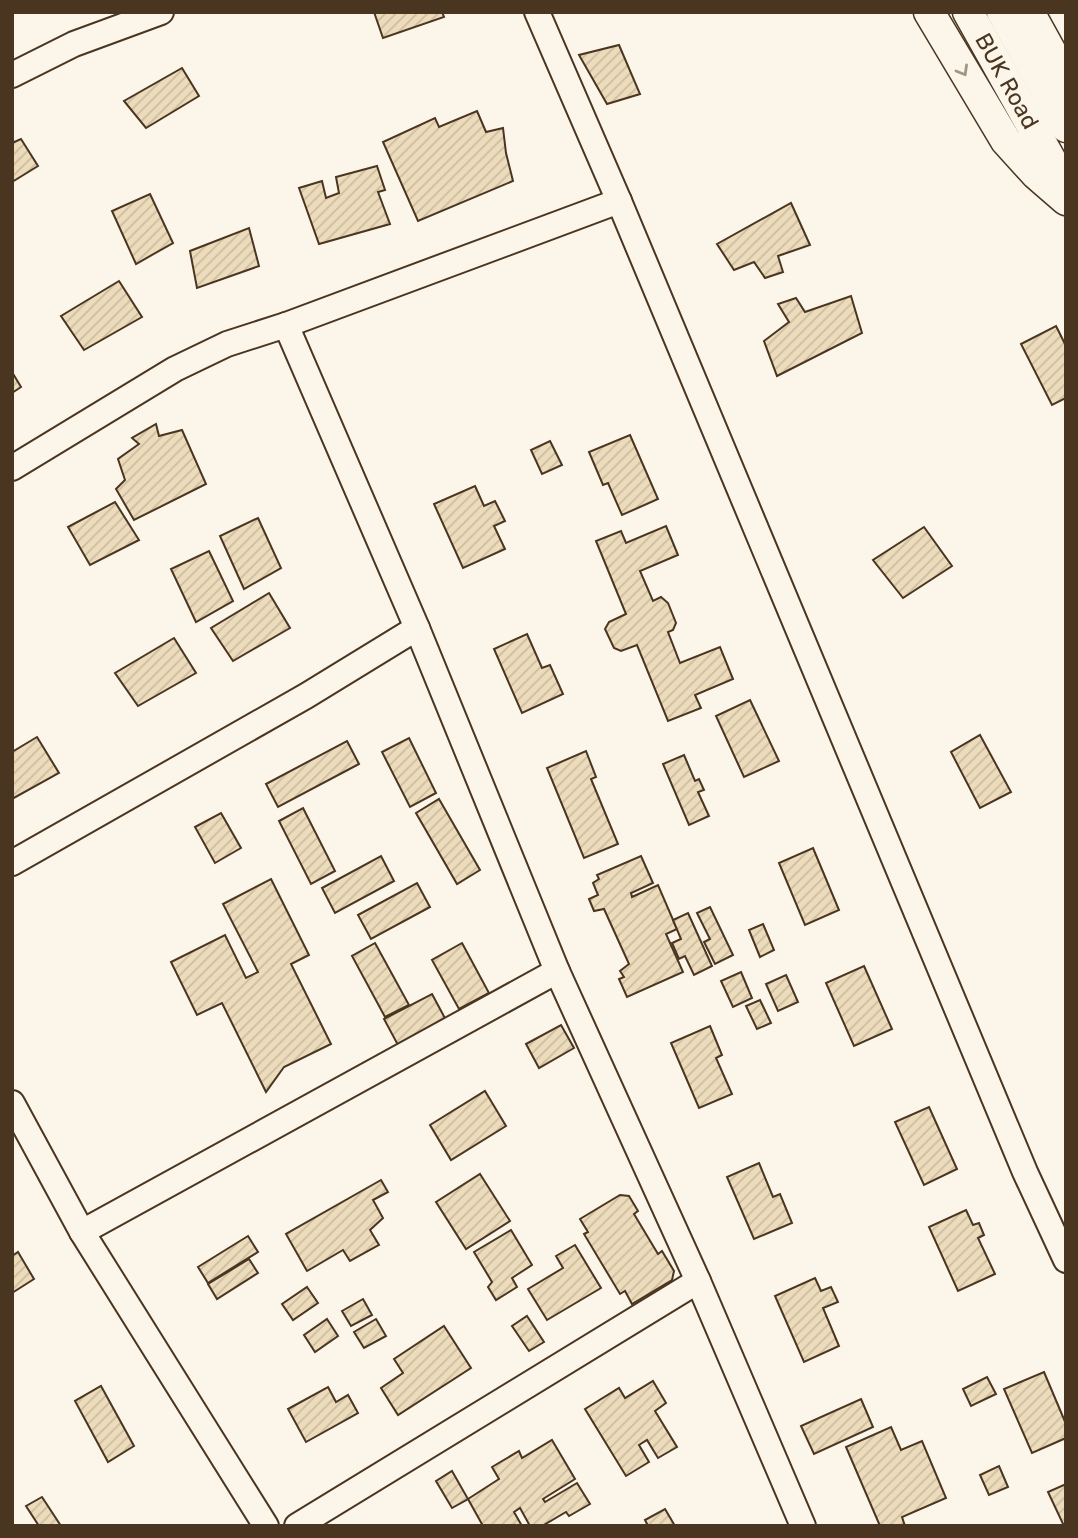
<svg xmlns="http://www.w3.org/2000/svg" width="1078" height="1538" font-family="Rubik,sans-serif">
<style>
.building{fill:url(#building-hatch);stroke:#4a3520;stroke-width:2}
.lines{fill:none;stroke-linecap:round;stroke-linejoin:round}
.minor-casing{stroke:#4a3520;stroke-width:28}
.major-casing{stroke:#4a3520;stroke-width:33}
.minor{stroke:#fbf6e9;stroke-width:24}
.major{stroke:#fbf6e9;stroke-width:30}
.oneway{stroke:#a29684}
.labels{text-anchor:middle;stroke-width:5;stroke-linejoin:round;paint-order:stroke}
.street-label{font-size:23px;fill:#4a3520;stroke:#fbf6e9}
</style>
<defs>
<pattern id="building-hatch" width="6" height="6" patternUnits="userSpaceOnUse" patternTransform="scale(1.75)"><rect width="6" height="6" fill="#ecdcbc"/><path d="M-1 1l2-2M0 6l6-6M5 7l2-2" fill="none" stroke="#ccbda1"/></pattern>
</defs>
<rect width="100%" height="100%" fill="#fbf6e9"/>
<g class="building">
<path d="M374,12H442L444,17L383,38Z"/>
<path d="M619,45L640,94L607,104L579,55Z"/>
<path d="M182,68L199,96L146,128L124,101Z"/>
<path d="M477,111L486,132L503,128L506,153L513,181L418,221L383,142L435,118L439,127Z"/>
<path d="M21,139L38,166L12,182V143Z"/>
<path d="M377,166L385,190L378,192L390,224L319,244L299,188L322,181L326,198L339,193L336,177Z"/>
<path d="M150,194L173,243L136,264L112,211Z"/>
<path d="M791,203L810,245L778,256L783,272L765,278L754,262L734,270L717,244Z"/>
<path d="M249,228L259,266L197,288L190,251Z"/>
<path d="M119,281L142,317L84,350L61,316Z"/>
<path d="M851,296L862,333L777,376L764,341L789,322L778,304L796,298L805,312Z"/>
<path d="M1056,326L1066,346V398L1052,405L1021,344Z"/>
<path d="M12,372L21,387L12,393Z"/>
<path d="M156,424L159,436L182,430L206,484L134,520L116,489L125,480L118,459L139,444L132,438Z"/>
<path d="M630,435L658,499L622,515L608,483L603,485L589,452Z"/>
<path d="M550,441L562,465L542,474L531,450Z"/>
<path d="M475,486L484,506L495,501L505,521L494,526L505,549L463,568L434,504Z"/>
<path d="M115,502L139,540L90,565L68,527Z"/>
<path d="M258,518L281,568L244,589L220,536Z"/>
<path d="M666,526L678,555L640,571L653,601L661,597L668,603L676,623L673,630L668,632L680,663L720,647L733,679L695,695L701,708L668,721L637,645L621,651L614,648L605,629L609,622L626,614L596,541L621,531L626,543Z"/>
<path d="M924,527L952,566L903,598L873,560Z"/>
<path d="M209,551L233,601L196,622L171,569Z"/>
<path d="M269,593L290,628L233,661L211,628Z"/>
<path d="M527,634L542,668L550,665L563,694L522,713L494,649Z"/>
<path d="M174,638L196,673L138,706L115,673Z"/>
<path d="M750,700L779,761L744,777L716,716Z"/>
<path d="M980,735L1011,792L980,808L951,752Z"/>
<path d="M37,737L59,773L12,799V752Z"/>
<path d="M409,738L436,793L410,807L382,752Z"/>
<path d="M347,741L359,764L278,807L266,784Z"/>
<path d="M586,751L596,777L591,779L618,844L584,858L547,768Z"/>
<path d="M684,755L695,781L699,779L704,790L698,792L709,816L689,825L663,764Z"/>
<path d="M439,799L480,870L457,884L416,813Z"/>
<path d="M303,808L335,871L311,884L279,821Z"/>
<path d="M221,813L241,848L215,863L195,827Z"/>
<path d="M813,848L839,910L805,925L779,863Z"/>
<path d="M381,856L394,881L335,913L322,888Z"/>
<path d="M641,856L653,883L631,893L632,897L658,885L677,929L666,934L683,972L627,997L619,979L624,977L620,971L629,964L604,909L594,911L589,899L598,895L593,883L599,879L597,875Z"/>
<path d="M271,879L309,955L291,964L331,1044L284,1067L266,1092L222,1003L197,1015L171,962L225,935L246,978L258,972L223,904Z"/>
<path d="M417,883L430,907L371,939L358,915Z"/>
<path d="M710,907L733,955L715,964L704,942L710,939L697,913Z"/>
<path d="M688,913L712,966L694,975L685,956L679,959L672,943L681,939L673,920Z"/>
<path d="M763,924L774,950L760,957L749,930Z"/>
<path d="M375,943L409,1005L385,1017L352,956Z"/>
<path d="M462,943L489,993L459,1009L432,960Z"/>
<path d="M864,966L892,1029L854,1046L826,983Z"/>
<path d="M741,972L752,998L733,1007L721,981Z"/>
<path d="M786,975L798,1002L778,1011L766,984Z"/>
<path d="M432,994L447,1022L399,1047L384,1019Z"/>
<path d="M760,1000L771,1023L757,1029L746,1006Z"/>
<path d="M561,1025L574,1048L539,1068L526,1044Z"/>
<path d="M710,1026L722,1055L716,1058L732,1094L699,1108L671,1043Z"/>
<path d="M485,1091L506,1126L451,1160L430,1125Z"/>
<path d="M929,1107L957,1169L924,1185L895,1122Z"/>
<path d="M759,1163L773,1197L780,1194L792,1223L754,1239L727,1177Z"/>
<path d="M480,1174L510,1221L466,1249L436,1202Z"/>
<path d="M381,1180L388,1192L373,1200L383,1218L370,1230L379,1245L350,1261L343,1250L307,1271L286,1234Z"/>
<path d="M620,1195L629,1196L638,1211L634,1214L658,1254L662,1251L674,1271L672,1280L632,1304L625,1291L620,1294L584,1234L588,1232L580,1219Z"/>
<path d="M966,1210L973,1225L979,1223L984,1235L978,1238L995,1274L958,1291L929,1227Z"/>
<path d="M511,1230L532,1265L512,1278L517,1287L496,1300L488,1287L492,1282L474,1252Z"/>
<path d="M248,1236L258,1252L208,1283L198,1267Z"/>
<path d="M575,1245L601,1288L547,1320L528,1289L563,1268L556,1256Z"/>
<path d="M18,1252L34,1279L12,1293V1256Z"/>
<path d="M249,1259L258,1273L217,1299L208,1284Z"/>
<path d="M815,1278L821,1291L831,1287L838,1302L823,1308L839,1346L804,1362L775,1296Z"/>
<path d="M307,1287L318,1303L293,1320L282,1304Z"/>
<path d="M363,1299L372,1315L351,1326L342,1311Z"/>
<path d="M527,1316L544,1342L529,1351L512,1326Z"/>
<path d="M327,1319L338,1336L315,1352L304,1335Z"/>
<path d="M376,1319L386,1336L364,1348L354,1332Z"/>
<path d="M444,1326L471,1368L398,1415L381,1388L403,1373L394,1359Z"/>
<path d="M1044,1372L1066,1424V1438L1032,1453L1004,1389Z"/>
<path d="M987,1377L996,1394L971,1406L963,1389Z"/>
<path d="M653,1381L666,1403L655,1411L677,1447L658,1458L647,1440L639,1445L649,1462L626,1476L585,1409L619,1388L625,1398Z"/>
<path d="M101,1386L134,1446L108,1462L75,1401Z"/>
<path d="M328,1387L336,1402L348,1395L358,1413L306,1442L288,1409Z"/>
<path d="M861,1399L873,1427L814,1454L801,1426Z"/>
<path d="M891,1427L901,1450L922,1441L946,1498L902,1517L905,1526H880L846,1447Z"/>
<path d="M552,1440L575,1479L543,1499L545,1502L577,1483L590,1504L569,1516L566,1512L542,1526H530L520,1508L514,1512L522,1526H483L468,1499L499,1479L492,1467L519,1451L522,1458Z"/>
<path d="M999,1466L1008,1487L989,1495L980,1475Z"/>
<path d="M452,1471L468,1499L452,1508L436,1481Z"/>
<path d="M1066,1484V1526H1064L1048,1492Z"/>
<path d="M42,1497L61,1526H39L26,1506Z"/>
<path d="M665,1509L675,1526H648L645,1520Z"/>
</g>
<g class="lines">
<defs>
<g id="minor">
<path d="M537,12L619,201L1025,1172L1066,1260"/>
<path d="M12,75L74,44L161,12"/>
<path d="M286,325L417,628L557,971L698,1281L803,1526"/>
<path d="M12,468L175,369L227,344L286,325L619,201"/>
<path d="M12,863L306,696L417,628"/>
<path d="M12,1103L82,1232L266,1526"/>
<path d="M82,1232L557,971"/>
<path d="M297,1526L698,1281"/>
</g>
<g id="major">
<path d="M929,12L1006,141L1036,174L1066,200"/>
<path d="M968,12L1066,187"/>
<path d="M1002,12L1066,127"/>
<path d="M1029,12L1055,59L1066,83"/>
</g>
</defs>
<use href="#minor" class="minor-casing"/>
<use href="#major" class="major-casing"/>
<use href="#minor" class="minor"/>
<use href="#major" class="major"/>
</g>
<defs><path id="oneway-chevron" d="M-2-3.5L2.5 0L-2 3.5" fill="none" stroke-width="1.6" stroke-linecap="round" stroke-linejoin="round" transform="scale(1.75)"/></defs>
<use class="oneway" href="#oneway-chevron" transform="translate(963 71) rotate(60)"/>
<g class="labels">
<g class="street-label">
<text transform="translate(1007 81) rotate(61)" y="8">BUK Road</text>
</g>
</g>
<rect width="1078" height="1538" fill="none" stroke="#4a3520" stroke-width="28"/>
</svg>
